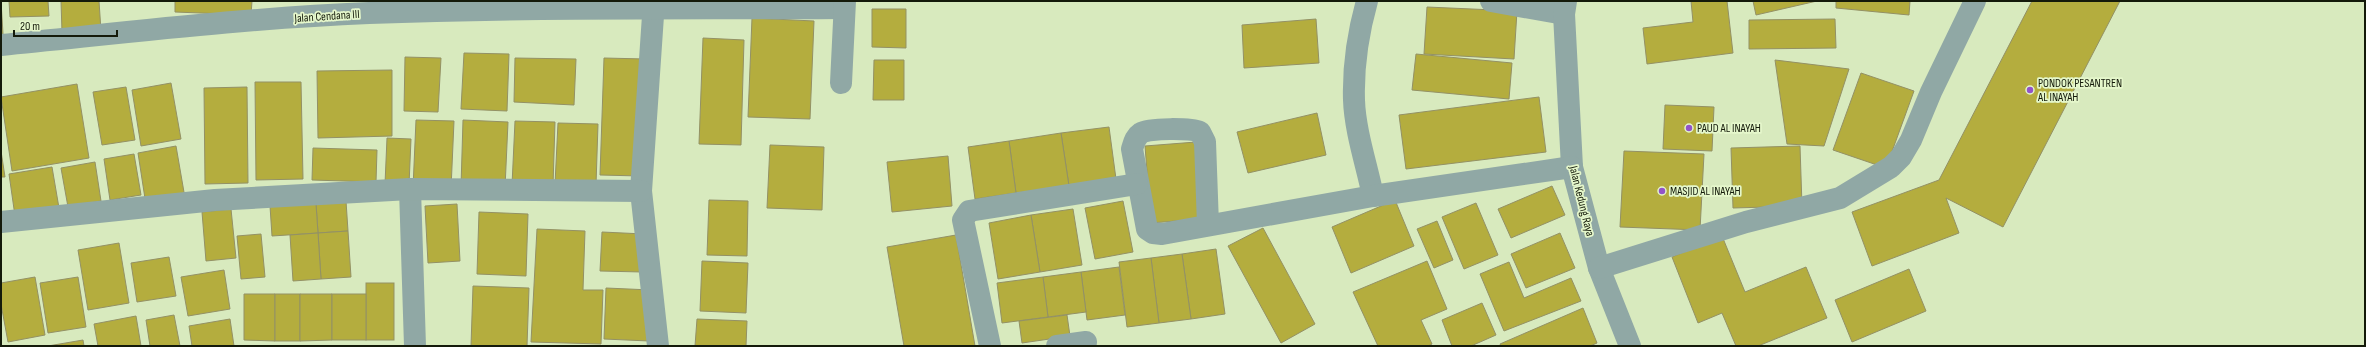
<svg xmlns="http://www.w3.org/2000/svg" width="2366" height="347" font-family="'Sofia Sans Condensed',sans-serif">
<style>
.building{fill:#b4ad3e;stroke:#939165}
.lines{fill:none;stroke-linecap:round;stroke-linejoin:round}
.minor{stroke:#90a8a5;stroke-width:22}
.poi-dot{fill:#9253c9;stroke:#e5f7cb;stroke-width:1.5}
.labels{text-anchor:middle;stroke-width:3.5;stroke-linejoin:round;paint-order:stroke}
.street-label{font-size:12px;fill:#141a0a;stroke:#e5f7cb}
.poi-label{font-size:12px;fill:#141a0a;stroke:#e5f7cb;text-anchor:start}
</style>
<rect width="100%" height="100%" fill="#d8eabe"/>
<g class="building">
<path d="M1,1L3,34H1Z"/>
<path d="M9,1H48L49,16L10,17Z"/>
<path d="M61,1H99L101,31L62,32Z"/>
<path d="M175,1H252L251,15L175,12Z"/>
<path d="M1691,1H1727L1733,53L1647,64L1643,28L1693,22Z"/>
<path d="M1753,1H1817L1756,15Z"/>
<path d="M1836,1H1910L1909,15L1836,8Z"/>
<path d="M2032,1H2120L2003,227L1946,198L1959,233L1872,266L1852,212L1939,180Z"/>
<path d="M1427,7L1517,11L1514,59L1424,54Z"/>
<path d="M872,9H906V48L872,47Z"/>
<path d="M752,18L814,21L810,119L748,117Z"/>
<path d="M1316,19L1319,63L1244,68L1242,25Z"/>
<path d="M1835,19L1836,48L1749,49V20Z"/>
<path d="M703,38L744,40L741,145L699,144Z"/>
<path d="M464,53L509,54L507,111L461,109Z"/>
<path d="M1416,54L1512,63L1509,99L1412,90Z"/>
<path d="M405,57L441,58L438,112L404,111Z"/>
<path d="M515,58L576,59L574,105L514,102Z"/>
<path d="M604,58L645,59L640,176L600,175Z"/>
<path d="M874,60H904V100H873Z"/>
<path d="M1775,60L1849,69L1824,146L1787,144Z"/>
<path d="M392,70V136L318,138L317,71Z"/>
<path d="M1861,73L1914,91L1886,168L1833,150Z"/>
<path d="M255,82H301L303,179L256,180Z"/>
<path d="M171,83L181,139L141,146L132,90Z"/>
<path d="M77,84L89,158L12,171L1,97Z"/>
<path d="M126,87L135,140L102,145L93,92Z"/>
<path d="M247,87L248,183L205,184L204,88Z"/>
<path d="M1539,97L1546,152L1406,169L1399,115Z"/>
<path d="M1665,105L1714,107L1712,151L1663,149Z"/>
<path d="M1317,113L1326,155L1248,173L1237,132Z"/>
<path d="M416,120L454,121L451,189L413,188Z"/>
<path d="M463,120L508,122L505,188L461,187Z"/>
<path d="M515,121L555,122L553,186L512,185Z"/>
<path d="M558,123L598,124L596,185L555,184Z"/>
<path d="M1109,127L1116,179L1069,186L1061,133Z"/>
<path d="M1061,133L1069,186L1016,193L1009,141Z"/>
<path d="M387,138L411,139L409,185L385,184Z"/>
<path d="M1009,141L1016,193L975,199L968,147Z"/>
<path d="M1196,142L1202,219L1151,223L1145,146Z"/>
<path d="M770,145L824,147L822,210L767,208Z"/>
<path d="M176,146L185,198L146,205L138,153Z"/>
<path d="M1800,146L1802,206L1733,208L1731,148Z"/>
<path d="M313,148L377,150L376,182L312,180Z"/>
<path d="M1,151L5,177H1Z"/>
<path d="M1624,151L1704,154L1700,230L1620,227Z"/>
<path d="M134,154L141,195L110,200L104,159Z"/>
<path d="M948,156L952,206L892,212L887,162Z"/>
<path d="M95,162L101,201L68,207L61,168Z"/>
<path d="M52,167L59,208L15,216L9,174Z"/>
<path d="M1552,186L1565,215L1511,238L1498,209Z"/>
<path d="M709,200L748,201L747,256L707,255Z"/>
<path d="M1395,200L1414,246L1351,273L1332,227Z"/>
<path d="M346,201L348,231L318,233L316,204Z"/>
<path d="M1123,201L1133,252L1095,259L1085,208Z"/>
<path d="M1476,203L1498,255L1464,269L1442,217Z"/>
<path d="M316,204L318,233L272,236L270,206Z"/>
<path d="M457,204L460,261L428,263L425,206Z"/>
<path d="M231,209L236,258L206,261L202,212Z"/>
<path d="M1073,209L1082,265L1040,272L1031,215Z"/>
<path d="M479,212L528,214L526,276L477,274Z"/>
<path d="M1031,215L1040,272L998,279L989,223Z"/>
<path d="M1437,221L1453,260L1434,268L1417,229Z"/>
<path d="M1263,228L1315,324L1281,343L1228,246Z"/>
<path d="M537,229L585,231L583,290H603L601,344L531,342Z"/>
<path d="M348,231L351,277L321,279L318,233Z"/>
<path d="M602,232L644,234L642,272L600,271Z"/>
<path d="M318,233L321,279L293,281L290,235Z"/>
<path d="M1560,233L1575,268L1526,288L1511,254Z"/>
<path d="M261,234L265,277L241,279L237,236Z"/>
<path d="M956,235L975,346H904L887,247Z"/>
<path d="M1722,236L1745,292L1806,267L1827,318L1758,346H1736L1722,313L1698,323L1672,257Z"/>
<path d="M119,243L129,303L88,310L78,250Z"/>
<path d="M1216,249L1225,314L1191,319L1182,254Z"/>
<path d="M1182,254L1191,319L1159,323L1151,258Z"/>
<path d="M169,257L176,296L137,302L131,263Z"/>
<path d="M1151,258L1159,323L1127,327L1119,262Z"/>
<path d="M702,261L748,263L746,313L700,311Z"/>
<path d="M1427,261L1447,309L1421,320L1432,344L1428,346H1378L1353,292Z"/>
<path d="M1509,262L1524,298L1571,278L1581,301L1504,331L1480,274Z"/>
<path d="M1119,267L1125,315L1087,320L1081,272Z"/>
<path d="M1909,269L1926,311L1852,342L1835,300Z"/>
<path d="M224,270L230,309L188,316L181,277Z"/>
<path d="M1081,272L1086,312L1048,317L1043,277Z"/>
<path d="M35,277L45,335L8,342L1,304V283Z"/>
<path d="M78,277L86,327L48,333L40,283Z"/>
<path d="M1043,277L1048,317L1002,323L997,283Z"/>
<rect x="366" y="283" width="28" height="57"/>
<path d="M473,286L529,288L527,346H471Z"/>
<path d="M606,288L651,290L649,341L604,339Z"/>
<path d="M244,294H275V341L244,340Z"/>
<rect x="275" y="294" width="25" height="47"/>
<path d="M300,294H332V340L300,341Z"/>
<rect x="332" y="294" width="34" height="46"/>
<path d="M1482,303L1496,335L1471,346H1452L1442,320Z"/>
<path d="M1583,308L1597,343L1590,346H1501L1500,344Z"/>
<path d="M174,315L180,346H150L146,320Z"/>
<path d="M1067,315L1070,336L1022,343L1019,321Z"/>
<path d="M136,316L141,346H98L94,324Z"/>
<path d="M230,319L234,346H192L189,326Z"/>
<path d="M697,319L747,321L746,346H695Z"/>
<path d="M83,340L84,346H48Z"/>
</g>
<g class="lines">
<g class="minor">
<path d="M654,1L641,191L658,346"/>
<path d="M1367,1C1358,33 1353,67 1354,100C1355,131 1367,166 1373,196"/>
<path d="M1491,1L1564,14"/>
<path d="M1566,1L1564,14L1572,167L1599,268L1630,346"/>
<path d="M1,45C123,33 246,18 369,13C527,7 686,9 844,8"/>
<path d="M841,83L845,1"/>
<path d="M410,189L415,346"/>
<path d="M1,222L215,200L410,189L641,191"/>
<path d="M1208,225L1205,142L1200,132C1191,128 1149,128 1141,133C1135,137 1134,143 1132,149L1147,229L1153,233L1162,234L1373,196L1572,167"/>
<path d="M1599,268L1746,222L1840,198L1891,167L1901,157L1911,140L1931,92L1975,1"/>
<path d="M990,346L963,220L969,211L1137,184"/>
<path d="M1057,346L1086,342"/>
</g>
</g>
<g class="poi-dot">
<circle cx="2030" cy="90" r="4"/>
<circle cx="1689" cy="128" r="4"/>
<circle cx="1662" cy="191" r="4"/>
</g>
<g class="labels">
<g class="street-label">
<text transform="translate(327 16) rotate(-4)" y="4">Jalan Cendana III</text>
<text transform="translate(1582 201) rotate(76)" y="4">Jalan Kedung Raya</text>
</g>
<g class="poi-label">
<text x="2038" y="87">PONDOK PESANTREN<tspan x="2038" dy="14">AL INAYAH</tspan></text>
<text x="1697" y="132">PAUD AL INAYAH</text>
<text x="1670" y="195">MASJID AL INAYAH</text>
</g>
</g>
<rect width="2366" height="347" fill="none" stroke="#141a0a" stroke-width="4"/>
<path d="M14 30v6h103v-6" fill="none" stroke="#141a0a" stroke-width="2"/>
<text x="20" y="30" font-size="12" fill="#141a0a" stroke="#e5f7cb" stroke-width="3" paint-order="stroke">20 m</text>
</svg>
